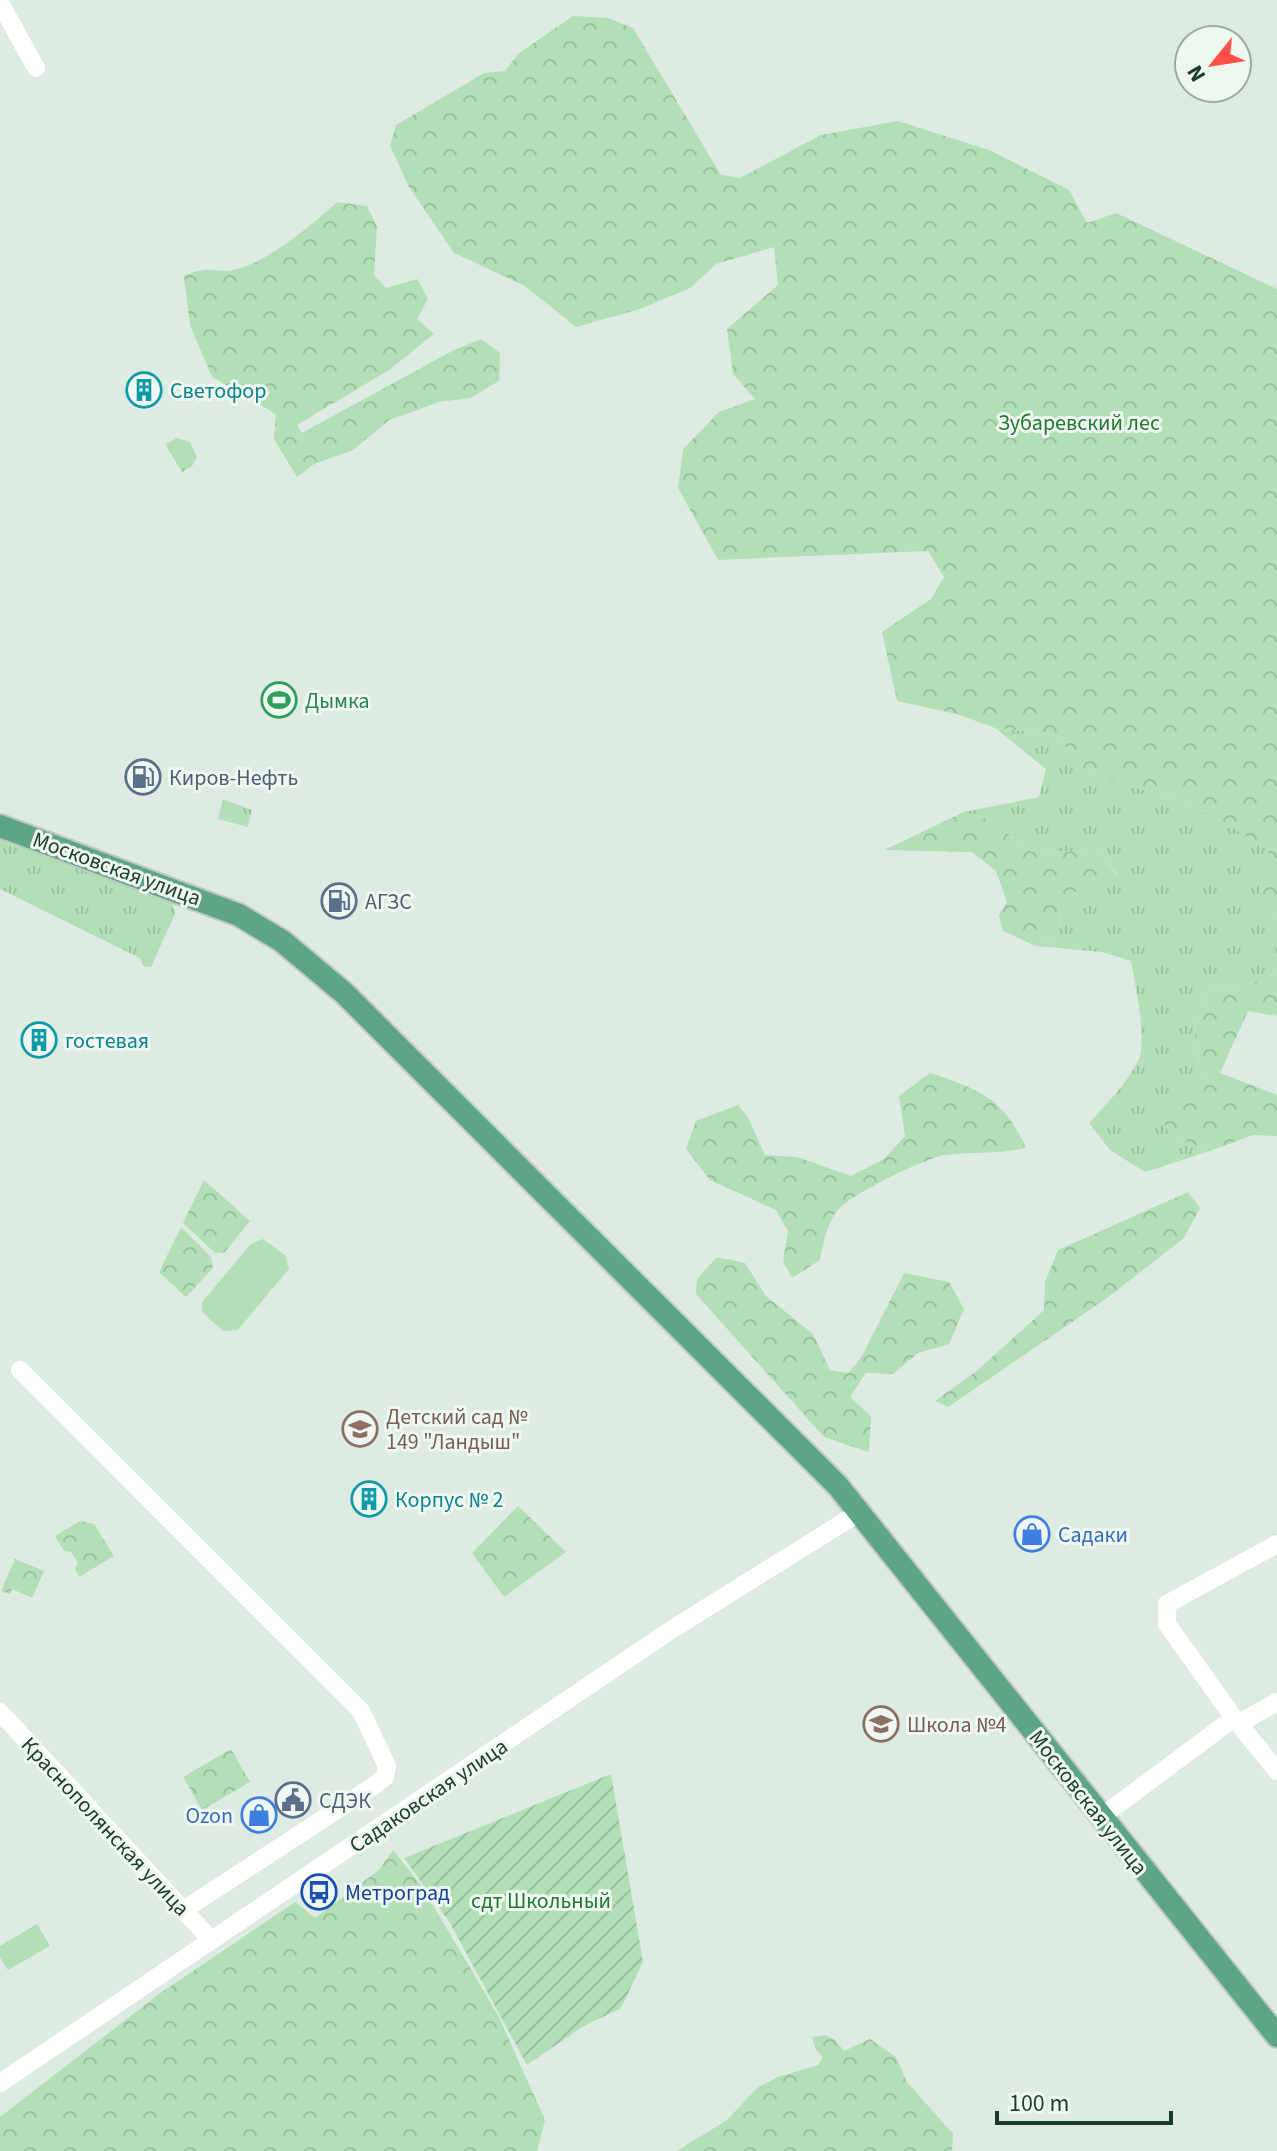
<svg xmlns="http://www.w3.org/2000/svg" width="1277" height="2151" font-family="'Source Sans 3',sans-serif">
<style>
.grass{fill:url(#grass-tufts)}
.forest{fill:url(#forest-crowns)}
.garden{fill:url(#garden-furrows)}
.pitch{fill:#b3dfb6}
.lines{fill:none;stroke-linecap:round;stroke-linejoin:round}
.major-casing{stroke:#c0c8c4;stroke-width:26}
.minor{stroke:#fff;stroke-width:18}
.major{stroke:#5da685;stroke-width:22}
.labels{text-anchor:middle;stroke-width:6;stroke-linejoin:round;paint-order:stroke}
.culture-label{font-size:22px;fill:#0d838f;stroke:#eef8f1;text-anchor:start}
.park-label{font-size:22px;fill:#237733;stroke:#eef8f1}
.leisure-label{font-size:22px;fill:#27864d;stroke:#eef8f1;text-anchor:start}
.service-label{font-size:22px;fill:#4e5e75;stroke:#eef8f1;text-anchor:start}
.street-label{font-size:22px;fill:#1d3c2e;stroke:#eef8f1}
.education-label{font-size:22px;fill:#785e54;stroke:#eef8f1;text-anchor:start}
.shop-label{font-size:22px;fill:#366cbe;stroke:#eef8f1;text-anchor:start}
.transit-label{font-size:22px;fill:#164399;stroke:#eef8f1;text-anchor:start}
</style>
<defs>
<pattern id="grass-tufts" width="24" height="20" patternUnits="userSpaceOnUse" patternTransform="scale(2)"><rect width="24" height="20" fill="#b3dfb6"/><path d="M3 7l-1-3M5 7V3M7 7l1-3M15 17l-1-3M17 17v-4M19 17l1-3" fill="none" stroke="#9ac09d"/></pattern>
<pattern id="forest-crowns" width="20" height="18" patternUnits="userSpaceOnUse" patternTransform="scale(2)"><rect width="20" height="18" fill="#b3dfb6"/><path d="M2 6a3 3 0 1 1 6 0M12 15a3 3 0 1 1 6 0" fill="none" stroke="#9ac09d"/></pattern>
<pattern id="garden-furrows" width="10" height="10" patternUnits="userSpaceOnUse" patternTransform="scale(2)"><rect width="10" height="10" fill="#b3dfb6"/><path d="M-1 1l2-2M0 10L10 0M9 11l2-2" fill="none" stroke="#9ac09d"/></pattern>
</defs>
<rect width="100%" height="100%" fill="#ddebe2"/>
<g class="grass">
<path d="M177,438L190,442L197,458L192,466L182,472L165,444Z"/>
<path d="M995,728L1057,735L1083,769L1130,787L1177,797L1271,849L1264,911L1277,917V972L1259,982L1209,988L1194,1029L1204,1091L1170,1136L1210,1151L1145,1172L1110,1150L1089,1123C1106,1104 1128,1083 1139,1059C1147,1039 1135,984 1131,961L1102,952L1036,946L1059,935L1060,898L1117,874L1097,851L1032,852L990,820L964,812L1039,797L1046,769Z"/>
<path d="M223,799L252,810L248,827L218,819Z"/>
<path d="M0,838L171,897L175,914L151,967L143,966L140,958L0,889Z"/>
</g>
<g class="forest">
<path d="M573,16L608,18L633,28L721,175L740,178L821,135L898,121L989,150L1069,190L1087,223L1116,213L1277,289V917L1264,911L1257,879L1270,849L1177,797L1130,787L1083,769L1057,735L995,728L957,714L897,701L882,632L931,599L944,577L928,551L718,560L678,488L683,449L719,412L755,399L733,374L727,329L778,285L774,247L716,264L690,288L640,309L576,327L525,286L454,253L409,187L390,146L396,125L484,73L505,71L519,53Z"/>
<path d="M337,202L367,206L377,227L374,275L386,288L417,279L428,299L417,319L434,334L389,370L297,425L302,433L454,350L481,339L500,353L499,381L470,398L439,402L389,420L353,450L314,464L297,477L274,439L276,414L212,377L190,325L184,276C212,263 217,275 238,269C268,261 315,223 337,202Z"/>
<path d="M964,812L990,820L1032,852L1097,851L1117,875L1060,898L1059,935L1036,946L1003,931L999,915L1007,902L996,871L972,852L884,850Z"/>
<path d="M1277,972V1016L1248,1011L1220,1073L1277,1095V1136L1253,1135L1210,1151L1170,1136L1159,1111L1204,1091L1194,1029L1209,988L1259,982Z"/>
<path d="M930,1073C981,1090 1003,1098 1026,1148C999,1154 973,1152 945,1155C925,1158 854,1193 840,1208C826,1223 824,1242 820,1260L792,1278L783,1262L788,1231L776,1210L710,1180L686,1149L696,1121L738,1105L747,1116L765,1155L797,1157L851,1176L884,1159L905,1136L899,1096Z"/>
<path d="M204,1180L250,1221L224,1253H215L183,1223Z"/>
<path d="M1188,1192L1200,1208L1184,1238L1107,1298L948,1407L935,1401L979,1369L1044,1310L1045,1282L1058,1250Z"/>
<path d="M181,1227L211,1257L213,1268L186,1297L159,1272Z"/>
<path d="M717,1257L745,1263L766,1296L813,1334L830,1370L848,1373L861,1358L904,1273L949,1282L964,1309L949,1344L918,1353L893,1374L866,1373L850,1397L871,1416L869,1452L824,1437L696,1294L697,1279Z"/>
<path d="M518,1506L566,1552L504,1597L472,1553Z"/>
<path d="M80,1521L94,1524L114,1556L79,1577L75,1569L78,1563L71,1552L64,1551L55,1536Z"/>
<path d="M15,1559L44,1571L32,1598L12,1589L10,1594L1,1591Z"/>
<path d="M231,1749L250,1782L202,1810L183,1777Z"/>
<path d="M393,1850L423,1888L499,2017L545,2120L537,2151H0V2117L159,1994L295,1902L315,1918L379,1870Z"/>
<path d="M825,2035L835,2040L844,2051L870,2039L896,2057L907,2082L953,2134L952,2151H677L727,2120L757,2088L778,2077L818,2065L823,2057L816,2050L812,2037Z"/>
</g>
<path class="garden" d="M611,1774L643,1962L621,2008L582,2027L527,2065L450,1923L404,1858Z"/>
<g class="pitch">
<path d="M263,1239L285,1255L289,1269L238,1330L223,1331L202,1312V1302L251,1244Z"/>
<path d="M37,1924L50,1946L8,1970L0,1957V1946Z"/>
</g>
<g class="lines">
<defs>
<path id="major" d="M0,826L239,915L282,941L344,993L838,1486L1277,2036"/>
</defs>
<use href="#major" class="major-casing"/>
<g class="minor">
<path d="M0,3L36,68"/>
<path d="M20,1370L361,1711L387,1766L385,1777L375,1785L185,1909"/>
<path d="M1277,1544L1167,1604V1624L1234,1718L1277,1771"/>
<path d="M0,1712L211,1940"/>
<path d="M1239,1723L1277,1702"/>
<path d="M1101,1817L1234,1718"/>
<path d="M0,2083L671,1630L860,1512"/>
</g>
<use href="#major" class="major"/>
</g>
<defs>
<symbol id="building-ring" viewBox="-11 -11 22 22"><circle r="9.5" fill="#eef8f1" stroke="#0f9aa8" stroke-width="1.5"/><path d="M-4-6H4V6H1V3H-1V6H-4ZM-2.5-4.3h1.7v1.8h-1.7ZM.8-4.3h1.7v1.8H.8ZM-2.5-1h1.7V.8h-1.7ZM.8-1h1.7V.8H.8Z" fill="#0f9aa8"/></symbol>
<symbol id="stadium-ring" viewBox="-11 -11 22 22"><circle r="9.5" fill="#eef8f1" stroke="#2e9e5b" stroke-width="1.5"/><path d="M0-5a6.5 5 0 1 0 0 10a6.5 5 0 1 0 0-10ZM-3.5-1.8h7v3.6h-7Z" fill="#2e9e5b"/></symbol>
<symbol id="fuel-ring" viewBox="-11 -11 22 22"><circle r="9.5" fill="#eef8f1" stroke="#5c6f8a" stroke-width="1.5"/><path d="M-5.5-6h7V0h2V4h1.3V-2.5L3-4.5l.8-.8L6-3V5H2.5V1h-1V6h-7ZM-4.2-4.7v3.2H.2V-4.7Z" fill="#5c6f8a"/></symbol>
<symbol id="school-ring" viewBox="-11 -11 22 22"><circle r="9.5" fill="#eef8f1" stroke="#8d6e63" stroke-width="1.5"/><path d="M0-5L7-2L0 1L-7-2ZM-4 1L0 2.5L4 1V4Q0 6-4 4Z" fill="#8d6e63"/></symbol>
<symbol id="shop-ring" viewBox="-11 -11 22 22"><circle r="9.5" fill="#eef8f1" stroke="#3f7fe0" stroke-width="1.5"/><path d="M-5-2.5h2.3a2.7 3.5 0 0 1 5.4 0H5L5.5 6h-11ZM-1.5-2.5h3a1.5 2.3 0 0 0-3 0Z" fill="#3f7fe0"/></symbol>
<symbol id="civic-ring" viewBox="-11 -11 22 22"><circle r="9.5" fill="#eef8f1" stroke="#5c6f8a" stroke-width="1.5"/><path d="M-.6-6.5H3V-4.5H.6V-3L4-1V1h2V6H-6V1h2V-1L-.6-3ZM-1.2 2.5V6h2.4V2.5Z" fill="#5c6f8a"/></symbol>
<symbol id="bus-ring" viewBox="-11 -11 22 22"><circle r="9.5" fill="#eef8f1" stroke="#1a4fb4" stroke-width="1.5"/><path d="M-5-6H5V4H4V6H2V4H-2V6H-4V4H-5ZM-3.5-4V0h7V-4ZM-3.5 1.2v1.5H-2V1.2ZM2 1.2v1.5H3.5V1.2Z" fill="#1a4fb4"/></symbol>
</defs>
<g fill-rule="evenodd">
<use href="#building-ring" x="124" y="370" width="40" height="40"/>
<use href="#stadium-ring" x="259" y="680" width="40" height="40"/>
<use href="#fuel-ring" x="123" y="757" width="40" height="40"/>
<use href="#fuel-ring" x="319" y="881" width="40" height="40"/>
<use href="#building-ring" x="19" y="1020" width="40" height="40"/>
<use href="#school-ring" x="340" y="1409" width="40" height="40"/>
<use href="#building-ring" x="349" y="1479" width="40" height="40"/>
<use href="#shop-ring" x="1012" y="1514" width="40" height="40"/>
<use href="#school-ring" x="861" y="1704" width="40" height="40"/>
<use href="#civic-ring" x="273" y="1780" width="40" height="40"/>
<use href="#shop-ring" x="239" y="1795" width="40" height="40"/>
<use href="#bus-ring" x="299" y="1872" width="40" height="40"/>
</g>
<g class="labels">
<g class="culture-label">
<text x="170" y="398">Светофор</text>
<text x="65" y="1048">гостевая</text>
<text x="395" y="1507">Корпус № 2</text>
</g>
<g class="park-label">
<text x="1079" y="430">Зубаревский лес</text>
<text x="541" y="1908">сдт Школьный</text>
</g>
<g class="leisure-label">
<text x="305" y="708">Дымка</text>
</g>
<g class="service-label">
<text x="169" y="785">Киров-Нефть</text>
<text x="365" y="909">АГЗС</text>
<text x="319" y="1808">СДЭК</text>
</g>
<g class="street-label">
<text transform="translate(117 868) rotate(20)" y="8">Московская улица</text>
<text transform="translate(428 1795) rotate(-34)" y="8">Садаковская улица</text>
<text transform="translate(1089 1802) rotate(52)" y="8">Московская улица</text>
<text transform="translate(106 1826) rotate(47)" y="8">Краснополянская улица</text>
</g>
<g class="education-label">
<text x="386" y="1424">Детский сад №<tspan x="386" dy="25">149 "Ландыш"</tspan></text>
<text x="907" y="1732">Школа №4</text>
</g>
<g class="shop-label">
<text x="1058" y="1542">Садаки</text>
<text x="233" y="1823" text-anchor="end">Ozon</text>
</g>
<g class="transit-label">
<text x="345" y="1900">Метроград</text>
</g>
</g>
<g transform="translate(1213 64) rotate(240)"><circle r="38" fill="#eef8f1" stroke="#9aada3" stroke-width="2"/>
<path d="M0-6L14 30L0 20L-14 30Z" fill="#ff5148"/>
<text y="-12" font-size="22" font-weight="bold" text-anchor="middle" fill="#1d3c2e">N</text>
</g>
<path d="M997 2111v12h174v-12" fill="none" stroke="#1d3c2e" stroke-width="4"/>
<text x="1009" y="2111" font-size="24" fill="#1d3c2e" stroke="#eef8f1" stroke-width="6" paint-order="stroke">100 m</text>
</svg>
